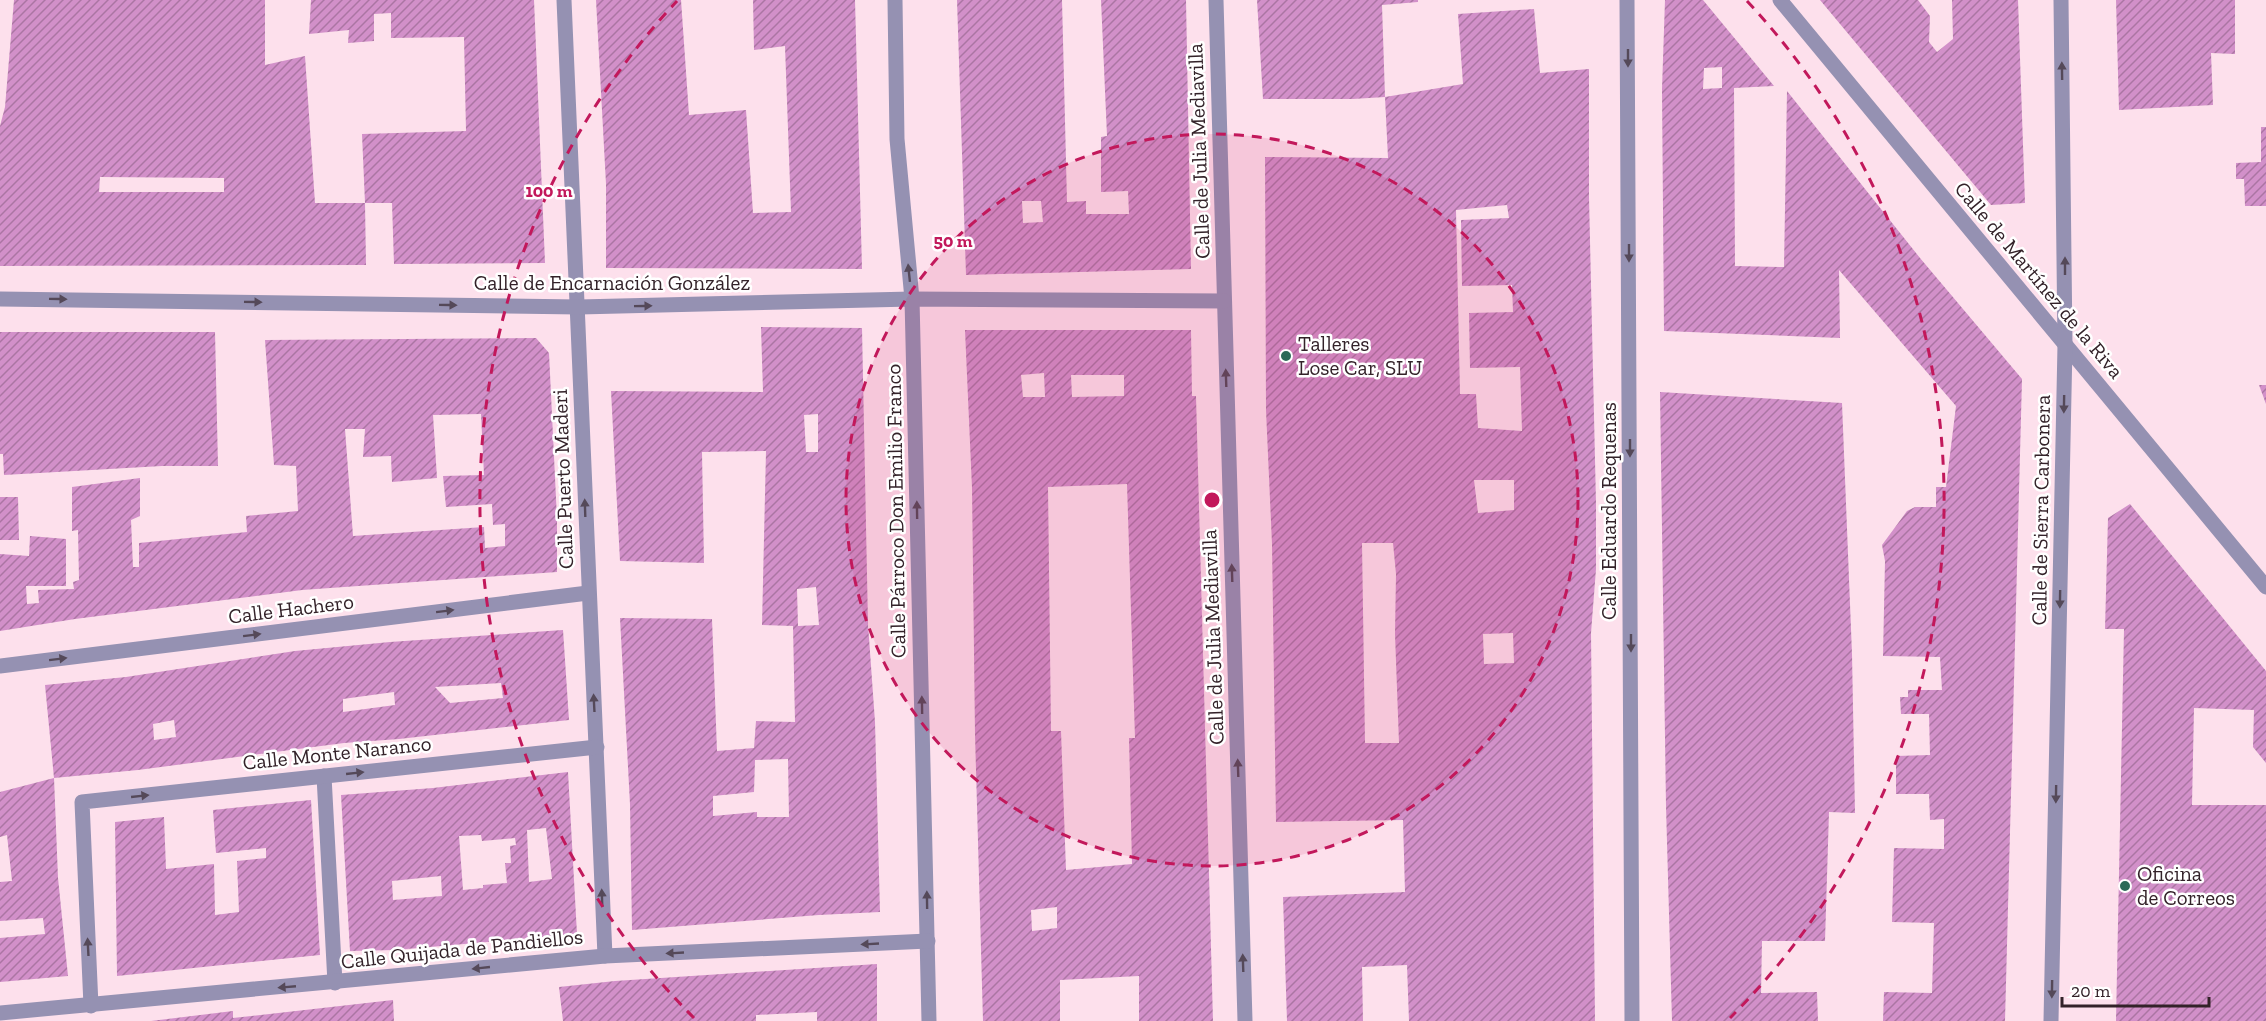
<svg xmlns="http://www.w3.org/2000/svg" width="2266" height="1021" font-family="'Zilla Slab',serif">
<style>
.building{fill:url(#building-hatch);fill-rule:evenodd}
.lines{fill:none;stroke-linecap:round;stroke-linejoin:round}
.minor{stroke:#9591b2;stroke-width:15}
.oneway{fill:#554959}
.ring{fill:none;stroke:#c2185b;stroke-width:3;stroke-dasharray:10 8}
.poi-dot{fill:#2a6a57;stroke:#fff;stroke-width:2}
.labels{text-anchor:middle;stroke-width:5;stroke-linejoin:round;paint-order:stroke}
.street-label{font-size:21px;fill:#332229;stroke:#fff}
.poi-label{font-size:21px;fill:#332229;stroke:#fff;text-anchor:start}
.centre{fill:#c2185b;stroke:#fff;stroke-width:3}
.ring-label{font-size:18px;text-anchor:middle;font-weight:bold;fill:#c2185b;stroke:#fff;stroke-width:5;stroke-linejoin:round;paint-order:stroke}
</style>
<defs>
<pattern id="building-hatch" width="6" height="6" patternUnits="userSpaceOnUse" patternTransform="scale(1.5)"><rect width="6" height="6" fill="#d290c9"/><path d="M-1 1l2-2M0 6l6-6M5 7l2-2" fill="none" stroke="#ab75a3"/></pattern>
</defs>
<rect width="100%" height="100%" fill="#fde0ec"/>
<g class="building">
<path d="M14,0H265V65L305,56L315,203H365L366,265L0,266V126L5,107ZM100,177L224,178V192H99Z"/>
<path d="M311,0H534L545,263L394,264L392,203H365L362,134L466,131L464,37L391,38V13L374,14V41L348,43L349,30L309,34Z"/>
<path d="M596,0H681L689,115L746,110L753,213L791,212L785,46L754,50L753,0H855L862,269L606,268V184Z"/>
<path d="M957,0H1062L1067,202L1086,201V214H1129L1128,191L1101,192V137L1107,136L1101,0H1186L1191,269L966,275ZM1022,201H1041L1043,222L1023,223Z"/>
<path d="M1257,0H1418V2L1382,5L1385,97L1353,99H1263Z"/>
<path d="M1665,0H1703L1774,86L1734,88L1735,266L1784,267L1787,91L1920,258L2022,379L2005,1021H1883L1884,992L1932,993L1934,923L1892,922L1894,848L1944,849V819L1930,820L1929,794H1896V756L1930,755L1929,714H1901L1900,697H1908V690H1942L1940,657L1883,656L1885,561L1882,545L1907,511L1915,507H1936V487H1946L1956,406L1839,270L1840,338L1664,331L1662,89ZM1722,67V88L1703,89L1704,68Z"/>
<path d="M1820,0H1918L1930,16L1929,42L1937,52L1953,39L1952,0H2018L2025,203L1991,205Z"/>
<path d="M2116,0H2235V54L2211,53L2213,105L2119,110Z"/>
<path d="M1534,9L1540,73L1589,69V197L1596,503V569L1591,633L1595,1021H1409L1407,965L1362,967L1363,1021H1287L1283,897L1405,892L1403,820L1276,822L1272,544L1266,410L1265,157L1388,158L1385,97L1463,84L1458,14ZM1507,205L1509,218L1461,220L1462,286L1512,285L1513,312L1469,313L1470,368L1520,367L1522,431L1478,428L1476,394H1460L1456,210ZM1474,480H1514V510L1478,513ZM1362,543H1393L1396,574L1395,634L1399,743H1365ZM1513,633L1514,663L1484,664L1483,634Z"/>
<path d="M2261,127H2266V206H2245L2244,179H2236V163L2261,162Z"/>
<path d="M761,327L862,328L868,624L875,722L880,912L819,915L632,930L630,804L620,618L712,619L717,751L754,748L756,721L795,722L793,626L762,625L766,451L702,452L704,563L620,561L611,391L763,392ZM818,414V452H806L804,415ZM816,587L819,625L798,626L797,589ZM788,759L789,817H757V812L713,816V796L754,792L755,760Z"/>
<path d="M965,330H1191L1192,396H1196L1213,1021H1139V976L1060,980V1021H983L975,734L972,488ZM1044,373L1045,397H1023L1021,375ZM1071,375H1124V396L1072,397ZM1127,484L1135,738H1129L1132,864L1066,870L1061,731H1051L1048,487ZM1057,907V928L1032,931L1031,910Z"/>
<path d="M0,332H215L218,466H162L4,475L3,454H0Z"/>
<path d="M536,338L549,353L557,519V572L302,590L75,619L0,631V554L29,556L30,536L66,539V586H26L27,604L39,603L38,590L74,589L73,582L79,580L78,530L72,531V487L140,478V516L131,520L133,567H139V543L247,532L246,516L298,511L296,466L274,465L265,340ZM481,414L484,475L443,476L446,507L492,504L493,525L505,524V546L485,548L484,527L353,536L345,429H365L363,457L391,456L392,482L437,478L433,415Z"/>
<path d="M2259,385H2266V404Z"/>
<path d="M1660,392L1842,403L1852,654L1855,813L1829,812L1825,941H1762L1761,993L1817,992L1818,1021H1672L1666,806Z"/>
<path d="M0,497H18L19,540H0Z"/>
<path d="M2130,504L2266,671V763L2253,747L2254,710L2194,708L2192,805H2266V1021H2116L2124,629H2105L2108,518Z"/>
<path d="M563,630L569,720L399,739L344,743L138,770L54,778L58,878L68,976L0,982V938L45,934L43,918L0,921V882L12,881L7,835L0,837V792L54,778L45,685L126,677L295,651L390,642ZM501,683L503,698L450,703L435,687ZM394,692L395,705L343,712V699ZM174,720L176,737L154,740L153,724Z"/>
<path d="M568,772L577,934L395,950L350,951L341,795L433,788ZM546,828L552,879L529,882L527,830ZM481,835L482,841L515,838L516,845L510,846L511,863H505L507,883L483,885V888L463,890L459,836ZM441,876L442,896L393,900L392,881Z"/>
<path d="M311,800L320,955L117,976L115,822L164,817L166,869L214,864L215,915L239,912L237,861L266,858V848L216,853L213,810Z"/>
<path d="M877,964V1021H817V1012L756,1015V1021H563L559,987L615,981Z"/>
<path d="M393,1000L394,1021H151L233,1011V1018Z"/>
</g>
<g class="lines">
<g class="minor">
<path d="M564,0L605,956"/>
<path d="M895,0L897,139L912,299L929,1021"/>
<path d="M1216,0L1245,1021"/>
<path d="M1627,0L1632,1021"/>
<path d="M1780,0L2266,587"/>
<path d="M0,299L579,307L912,299L1224,301"/>
<path d="M0,666L588,593"/>
<path d="M324,776L335,983"/>
<path d="M91,1006L82,802L597,747"/>
<path d="M0,1013L605,956L928,941"/>
<path d="M2051,1021L2065,345L2061,0"/>
</g>
</g>
<defs><path id="oneway-solid" d="M-6-.8H1V-3.2L6.5 0L1 3.2V.8H-6Z" transform="scale(1.5)"/></defs>
<g class="oneway">
<use href="#oneway-solid" transform="translate(1628 58) rotate(90)"/>
<use href="#oneway-solid" transform="translate(2062 71) rotate(-91)"/>
<use href="#oneway-solid" transform="translate(1629 253) rotate(90)"/>
<use href="#oneway-solid" transform="translate(2065 266) rotate(-90)"/>
<use href="#oneway-solid" transform="translate(909 273) rotate(-96)"/>
<use href="#oneway-solid" transform="translate(58 299) rotate(1)"/>
<use href="#oneway-solid" transform="translate(253 302) rotate(1)"/>
<use href="#oneway-solid" transform="translate(448 305) rotate(1)"/>
<use href="#oneway-solid" transform="translate(643 306) rotate(-1)"/>
<use href="#oneway-solid" transform="translate(1226 378) rotate(-92)"/>
<use href="#oneway-solid" transform="translate(2064 404) rotate(91)"/>
<use href="#oneway-solid" transform="translate(1630 448) rotate(90)"/>
<use href="#oneway-solid" transform="translate(585 508) rotate(-92)"/>
<use href="#oneway-solid" transform="translate(917 510) rotate(-91)"/>
<use href="#oneway-solid" transform="translate(1232 573) rotate(-92)"/>
<use href="#oneway-solid" transform="translate(2060 599) rotate(91)"/>
<use href="#oneway-solid" transform="translate(445 611) rotate(-7)"/>
<use href="#oneway-solid" transform="translate(252 635) rotate(-7)"/>
<use href="#oneway-solid" transform="translate(1631 643) rotate(90)"/>
<use href="#oneway-solid" transform="translate(58 659) rotate(-7)"/>
<use href="#oneway-solid" transform="translate(594 703) rotate(-93)"/>
<use href="#oneway-solid" transform="translate(922 705) rotate(-91)"/>
<use href="#oneway-solid" transform="translate(1238 768) rotate(-92)"/>
<use href="#oneway-solid" transform="translate(355 773) rotate(-6)"/>
<use href="#oneway-solid" transform="translate(2056 794) rotate(91)"/>
<use href="#oneway-solid" transform="translate(140 796) rotate(-6)"/>
<use href="#oneway-solid" transform="translate(602 898) rotate(-92)"/>
<use href="#oneway-solid" transform="translate(927 900) rotate(-91)"/>
<use href="#oneway-solid" transform="translate(870 944) rotate(177)"/>
<use href="#oneway-solid" transform="translate(88 947) rotate(-93)"/>
<use href="#oneway-solid" transform="translate(675 953) rotate(177)"/>
<use href="#oneway-solid" transform="translate(1243 963) rotate(-92)"/>
<use href="#oneway-solid" transform="translate(481 968) rotate(174)"/>
<use href="#oneway-solid" transform="translate(287 987) rotate(175)"/>
<use href="#oneway-solid" transform="translate(2052 989) rotate(91)"/>
</g>
<circle cx="1212" cy="500" r="366" fill="#c2185b" fill-opacity=".12"/>
<g class="ring">
<circle cx="1212" cy="500" r="366"/>
<path d="M694 1018A732 732 0 0 1 677 1M1747 1A732 732 0 0 1 1730 1018"/>
</g>
<g class="poi-dot">
<circle cx="1286" cy="356" r="6"/>
<circle cx="2125" cy="886" r="6"/>
</g>
<g class="labels">
<g class="street-label">
<text transform="translate(1199 151) rotate(-92)" y="7">Calle de Julia Mediavilla</text>
<text transform="translate(2039 280) rotate(50)" y="7">Calle de Martínez de la Riva</text>
<text x="612" y="290">Calle de Encarnación González</text>
<text transform="translate(563 479) rotate(-92)" y="7">Calle Puerto Maderi</text>
<text transform="translate(2041 510) rotate(-89)" y="7">Calle de Sierra Carbonera</text>
<text transform="translate(896 511) rotate(-91)" y="7">Calle Párroco Don Emilio Franco</text>
<text transform="translate(1609 511) rotate(-90)" y="7">Calle Eduardo Requenas</text>
<text transform="translate(291 609) rotate(-7)" y="7">Calle Hachero</text>
<text transform="translate(1213 637) rotate(-92)" y="7">Calle de Julia Mediavilla</text>
<text transform="translate(337 753) rotate(-6)" y="7">Calle Monte Naranco</text>
<text transform="translate(462 949) rotate(-6)" y="7">Calle Quijada de Pandiellos</text>
</g>
<g class="poi-label">
<text x="1298" y="351">Talleres<tspan x="1298" dy="24">Lose Car, SLU</tspan></text>
<text x="2137" y="881">Oficina<tspan x="2137" dy="24">de Correos</tspan></text>
</g>
</g>
<circle cx="1212" cy="500" r="9" class="centre"/>
<g class="ring-label">
<text x="549" y="197">100 m</text>
<text x="953" y="247">50 m</text>
</g>
<path d="M2062 997v9h147v-9" fill="none" stroke="#332229" stroke-width="3"/>
<text x="2071" y="997" font-size="18" fill="#332229" stroke="#ffffff" stroke-width="4.5" paint-order="stroke">20 m</text>
</svg>
